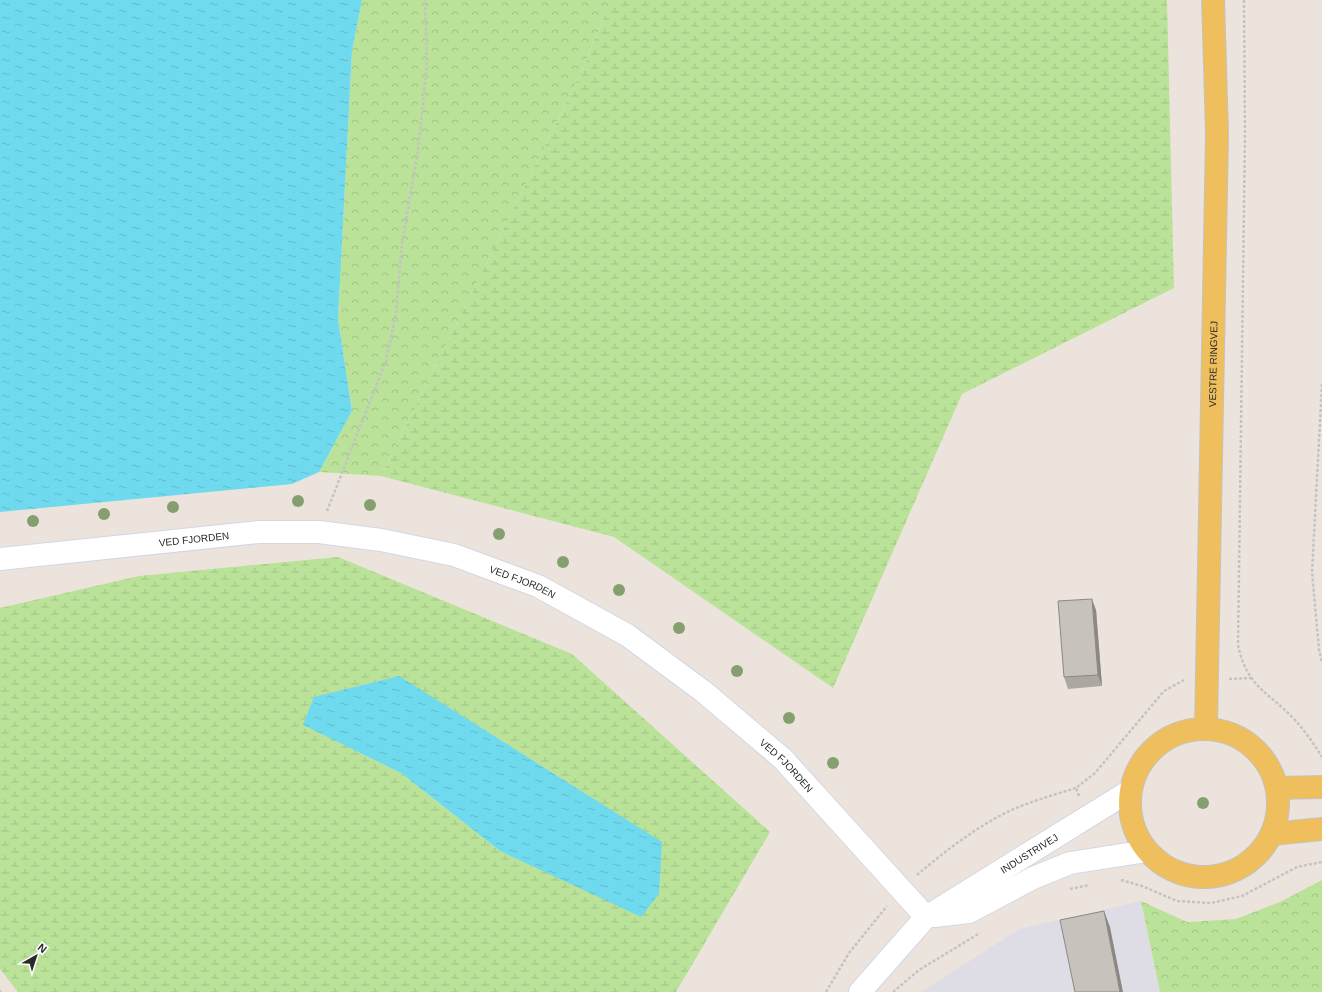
<svg xmlns="http://www.w3.org/2000/svg" width="1322" height="992" font-family="Helvetica,sans-serif">
<style>
.industrial{fill:#dedde5}
.forest{fill:url(#forest-crowns)}
.wetland{fill:url(#wetland-marsh);fill-rule:evenodd}
.water{fill:url(#water-ripples)}
.lines{fill:none;stroke-linecap:round;stroke-linejoin:round}
.minor-casing{stroke:#d2d7e3;stroke-width:24}
.major-casing{stroke:#c3c3c3;stroke-width:24}
.path{stroke:#c3c3c3;stroke-width:2.5;stroke-dasharray:3 2;stroke-linecap:butt}
.minor{stroke:#fff;stroke-width:22}
.major{stroke:#f0bf5d;stroke-width:22}
.tree{fill:#869f71}
.wall{fill:#aba7a1}
.shaded-wall{fill:#8b8883}
.building{fill:#c7c2bb;stroke:#8b8883}
.labels{text-anchor:middle;stroke-width:3;stroke-linejoin:round;paint-order:stroke}
.street-label{font-size:10px;fill:#2a2a2a;stroke:#fff}
</style>
<defs>
<pattern id="forest-crowns" width="20" height="18" patternUnits="userSpaceOnUse"><rect width="20" height="18" fill="#bae399"/><path d="M2 6a3 3 0 1 1 6 0M12 15a3 3 0 1 1 6 0" fill="none" stroke="#a0c384"/></pattern>
<pattern id="wetland-marsh" width="20" height="14" patternUnits="userSpaceOnUse"><rect width="20" height="14" fill="#bae399"/><path d="M1 5h8M5 5V1M11 12h8M15 12V8" fill="none" stroke="#a0c384"/></pattern>
<pattern id="water-ripples" width="26" height="14" patternUnits="userSpaceOnUse"><rect width="26" height="14" fill="#6fdaee"/><path d="M2 4q2-2 4 0t4 0M15 11q2-2 4 0t4 0" fill="none" stroke="#60bbcc"/></pattern>
</defs>
<rect width="100%" height="100%" fill="#ece4dc"/>
<path class="industrial" d="M1141,901L1160,992H921L1019,929Z"/>
<g class="forest">
<path d="M362,0H611L581,73L381,476L319,472L352,411L338,319L352,51Z"/>
<path d="M1322,880V992H1160L1141,901L1187,922L1236,919L1280,902Z"/>
</g>
<g class="wetland">
<path d="M611,0H1167L1174,288L962,394L833,688L614,537L381,476L581,73Z"/>
<path d="M338,557L572,654L770,832L676,992H18L0,969V608L139,576ZM303,725L659,894L500,851L401,773Z"/>
</g>
<g class="water">
<path d="M0,0H362L352,51L338,319L352,411L319,472L292,484L0,512Z"/>
<path d="M399,676L662,842L659,894L641,917L500,851L401,773L303,725L314,697Z"/>
</g>
<g class="lines">
<defs>
<g id="minor">
<path id="s1" d="M0,559L259,532H319L381,540L454,555L538,586L627,635L704,692L783,759L926,917"/>
<path d="M934,916L969,912L1033,878L1070,863L1147,851"/>
<path id="s2" d="M860,992L926,917L1131,790"/>
</g>
<g id="major">
<path id="s3" d="M1206,729L1217,133L1213,0"/>
<circle cx="1204" cy="803" r="74"/>
<path d="M1277,788L1322,787"/>
<path d="M1272,834L1322,829"/>
</g>
</defs>
<use href="#minor" class="minor-casing"/>
<use href="#major" class="major-casing"/>
<g class="path">
<path d="M1244,0L1245,134L1238,645C1247,688 1269,692 1295,720C1305,731 1314,744 1322,757"/>
<path d="M1322,384L1312,572L1319,650L1322,662"/>
<path d="M327,511L386,361L396,314L402,243L418,151L427,63L425,0"/>
<path d="M1229,679L1251,678"/>
<path d="M1079,796L1076,788L1095,773L1164,691L1184,680"/>
<path d="M917,875C944,852 975,828 1007,812C1029,802 1053,795 1076,788"/>
<path d="M1121,880L1142,886L1177,901L1211,903L1242,896L1297,867L1322,862"/>
<path d="M1070,889L1089,885"/>
<path d="M0,991L1,992"/>
<path d="M826,992L849,953L887,906"/>
<path d="M893,992L919,970L980,933"/>
</g>
<use href="#minor" class="minor"/>
<use href="#major" class="major"/>
</g>
<g class="tree">
<circle cx="298" cy="501" r="6"/>
<circle cx="370" cy="505" r="6"/>
<circle cx="173" cy="507" r="6"/>
<circle cx="104" cy="514" r="6"/>
<circle cx="33" cy="521" r="6"/>
<circle cx="499" cy="534" r="6"/>
<circle cx="563" cy="562" r="6"/>
<circle cx="619" cy="590" r="6"/>
<circle cx="679" cy="628" r="6"/>
<circle cx="737" cy="671" r="6"/>
<circle cx="789" cy="718" r="6"/>
<circle cx="833" cy="763" r="6"/>
<circle cx="1203" cy="803" r="6"/>
</g>
<path class="wall" d="M1096,610L1102,686L1068,689L1064,677Z"/>
<g class="shaded-wall">
<path d="M1092,599L1096,610L1102,686L1098,675Z"/>
<path d="M1104,911L1110,927L1123,992H1120Z"/>
</g>
<g class="building">
<path d="M1092,599L1098,675L1064,677L1058,601Z"/>
<path d="M1104,911L1120,992H1075L1060,920Z"/>
</g>
<g class="labels">
<g class="street-label">
<text dy="4" stroke="none"><textPath href="#s3" startOffset="365">VESTRE RINGVEJ</textPath></text>
<text dy="4" stroke="none"><textPath href="#s1" startOffset="195">VED FJORDEN</textPath></text>
<text dy="4" stroke="none"><textPath href="#s1" startOffset="531">VED FJORDEN</textPath></text>
<text dy="4" stroke="none"><textPath href="#s1" startOffset="855">VED FJORDEN</textPath></text>
<text dy="4" stroke="none"><textPath href="#s2" startOffset="221">INDUSTRIVEJ</textPath></text>
</g>
</g>
<g transform="translate(36 956) rotate(39)" stroke="#ffffff" stroke-width="3" paint-order="stroke">
<path d="M0-3L7 15L0 10L-7 15Z" fill="#2a2a2a"/>
<text y="-6" font-size="11" font-weight="bold" text-anchor="middle" fill="#2a2a2a">N</text>
</g>
</svg>
